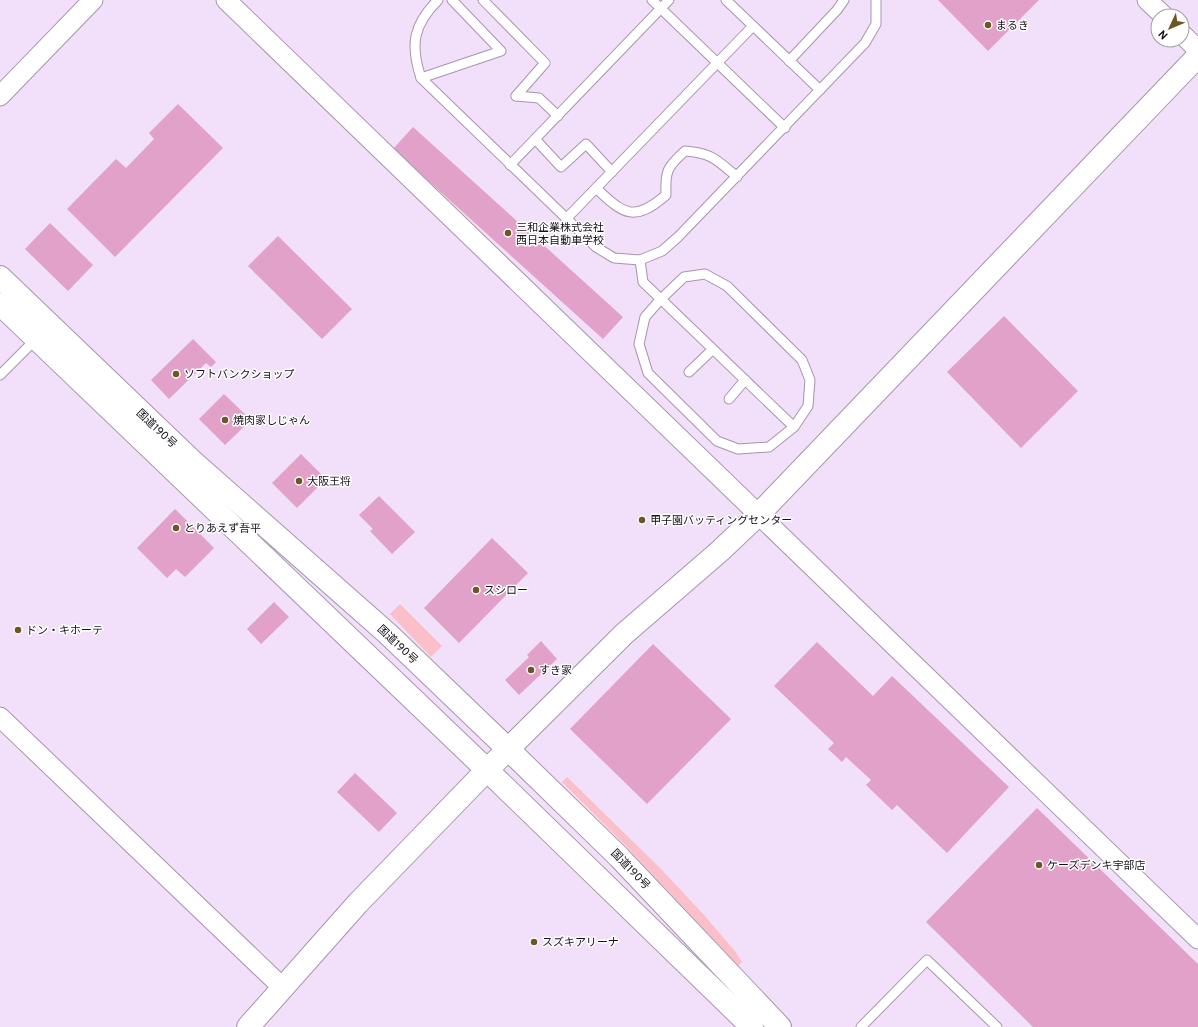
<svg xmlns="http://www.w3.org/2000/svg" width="1198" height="1027" font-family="Overpass,'Noto Sans JP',sans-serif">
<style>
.green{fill:#fbbfc9}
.building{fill:#e2a1c9}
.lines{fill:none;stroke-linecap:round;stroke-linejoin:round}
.lane-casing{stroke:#a795ae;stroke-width:11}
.street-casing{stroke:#a795ae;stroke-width:21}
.secondary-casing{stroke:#a795ae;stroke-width:24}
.highway-casing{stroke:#a795ae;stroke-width:24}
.lane{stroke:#fff;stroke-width:9}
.street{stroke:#fff;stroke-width:19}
.secondary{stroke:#fff;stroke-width:22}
.highway{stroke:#fff;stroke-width:22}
.poi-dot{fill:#6d5526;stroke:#fff;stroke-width:1.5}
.labels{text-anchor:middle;stroke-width:3;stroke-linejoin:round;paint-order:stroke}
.poi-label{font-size:11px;fill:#161018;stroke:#fff;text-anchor:start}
.street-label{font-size:11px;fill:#161018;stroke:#fff}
</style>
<rect width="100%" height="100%" fill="#f2dff9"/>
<g class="green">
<path d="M400,604L442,646L431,657L390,614Z"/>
<path d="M567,777L660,868L704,915L735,951L742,962L738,966L629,849L562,782Z"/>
</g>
<g class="building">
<path d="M938,0H1039L988,51Z"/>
<path d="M178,104L223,148L115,257L67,209L116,159L126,168L154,139L149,133Z"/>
<path d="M413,127L623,317L603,339L393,149Z"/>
<path d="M50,223L93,265L68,291L25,249Z"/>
<path d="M278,236L352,309L322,339L248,266Z"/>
<path d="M1004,316L1078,391L1021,448L947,372Z"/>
<path d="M193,339L216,362L211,367L206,363L169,399L151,380Z"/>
<path d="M224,394L251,420L225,445L199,419Z"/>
<path d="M301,454L326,479L297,508L272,483Z"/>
<path d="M379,496L415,532L392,554L370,531L373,529L359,515Z"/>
<path d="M175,509L214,548L185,577L176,569L167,578L137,548Z"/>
<path d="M492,538L528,573L459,643L424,608Z"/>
<path d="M274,602L289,617L261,644L247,629Z"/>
<path d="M541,641L557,659L519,695L505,680L529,657L527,655Z"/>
<path d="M817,642L873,696L892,676L1009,787L947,853L897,805L892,810L866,785L871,780L846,757L842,762L828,749L834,743L774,686Z"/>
<path d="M653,644L731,719L647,804L570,729Z"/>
<path d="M355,773L397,813L379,832L337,792Z"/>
<path d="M1037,808L1198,964V1027H1033L926,922Z"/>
</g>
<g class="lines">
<defs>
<g id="lane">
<path d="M438,0C413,25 410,45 421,78L596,247L614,258L640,260L662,251L678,237L865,43L876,24V0"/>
<path d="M483,0L545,63L516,96"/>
<path d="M652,0L785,128"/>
<path d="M726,0L820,90"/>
<path d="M789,61L837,10L844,0"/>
<path d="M421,78L501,51L452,0"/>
<path d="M516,96L539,98L558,116"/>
<path d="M535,139L561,167L586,144L612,172"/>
<path d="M510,165L669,0"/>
<path d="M597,189C624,215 635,222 666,195C665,171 667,167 685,151C712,153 717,160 737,177"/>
<path d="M566,219L753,26"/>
<path d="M640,260L643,282L794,427"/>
<path d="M705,274L727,286L802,360L810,380L808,406L794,427L769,447L738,449L717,441L648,373L639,344L645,317L660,300L684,277Z"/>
<path d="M689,372L712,350"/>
<path d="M0,375L36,339"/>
<path d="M729,399L745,380"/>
<path d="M861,1027L927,960L997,1027"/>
</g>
<g id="street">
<path d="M226,0L1198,939"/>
<path d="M1147,0L1164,16"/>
<path d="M1182,34L1198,50"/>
<path d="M0,96L93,0"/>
<path d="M0,717L282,987"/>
</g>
<path id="secondary" d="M248,1027L358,903L487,770L624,634L720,551L759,514L1198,56"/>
<g id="highway">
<path d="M0,277L191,460L388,634L508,749L619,857L780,1027"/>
<path d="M0,304L487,770L752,1027"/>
</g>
</defs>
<use href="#lane" class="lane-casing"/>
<use href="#street" class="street-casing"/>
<use href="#secondary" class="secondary-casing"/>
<use href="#highway" class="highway-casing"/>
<use href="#lane" class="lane"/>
<use href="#street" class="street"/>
<use href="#secondary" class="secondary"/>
<use href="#highway" class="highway"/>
</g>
<g class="poi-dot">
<circle cx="988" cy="25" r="4"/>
<circle cx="508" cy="233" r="4"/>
<circle cx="176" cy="374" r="4"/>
<circle cx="225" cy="420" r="4"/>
<circle cx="299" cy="481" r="4"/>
<circle cx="642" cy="520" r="4"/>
<circle cx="176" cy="528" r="4"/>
<circle cx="476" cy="590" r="4"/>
<circle cx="18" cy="630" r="4"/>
<circle cx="531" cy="670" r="4"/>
<circle cx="1039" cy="865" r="4"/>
<circle cx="534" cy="942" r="4"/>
</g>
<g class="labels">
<g class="poi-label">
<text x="996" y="29">まるき</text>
<text x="516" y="231">三和企業株式会社<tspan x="516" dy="13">西日本自動車学校</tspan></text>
<text x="184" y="378">ソフトバンクショップ</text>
<text x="233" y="424">焼肉家しじゃん</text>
<text x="307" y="485">大阪王将</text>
<text x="650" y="524">甲子園バッティングセンター</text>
<text x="184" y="532">とりあえず吾平</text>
<text x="484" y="594">スシロー</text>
<text x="26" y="634">ドン・キホーテ</text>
<text x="539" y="674">すき家</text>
<text x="1047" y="869">ケーズデンキ宇部店</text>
<text x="542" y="946">スズキアリーナ</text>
</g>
<g class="street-label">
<text transform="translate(157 428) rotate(43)" y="4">国道190号</text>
<text transform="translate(398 644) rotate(43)" y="4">国道190号</text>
<text transform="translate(631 869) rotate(46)" y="4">国道190号</text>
</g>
</g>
<g transform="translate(1170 28) rotate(226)"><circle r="19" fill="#ffffff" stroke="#a29fa3"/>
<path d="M0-3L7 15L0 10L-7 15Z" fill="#6d5526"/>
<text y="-6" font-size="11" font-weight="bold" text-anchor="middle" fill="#161018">N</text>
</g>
</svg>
